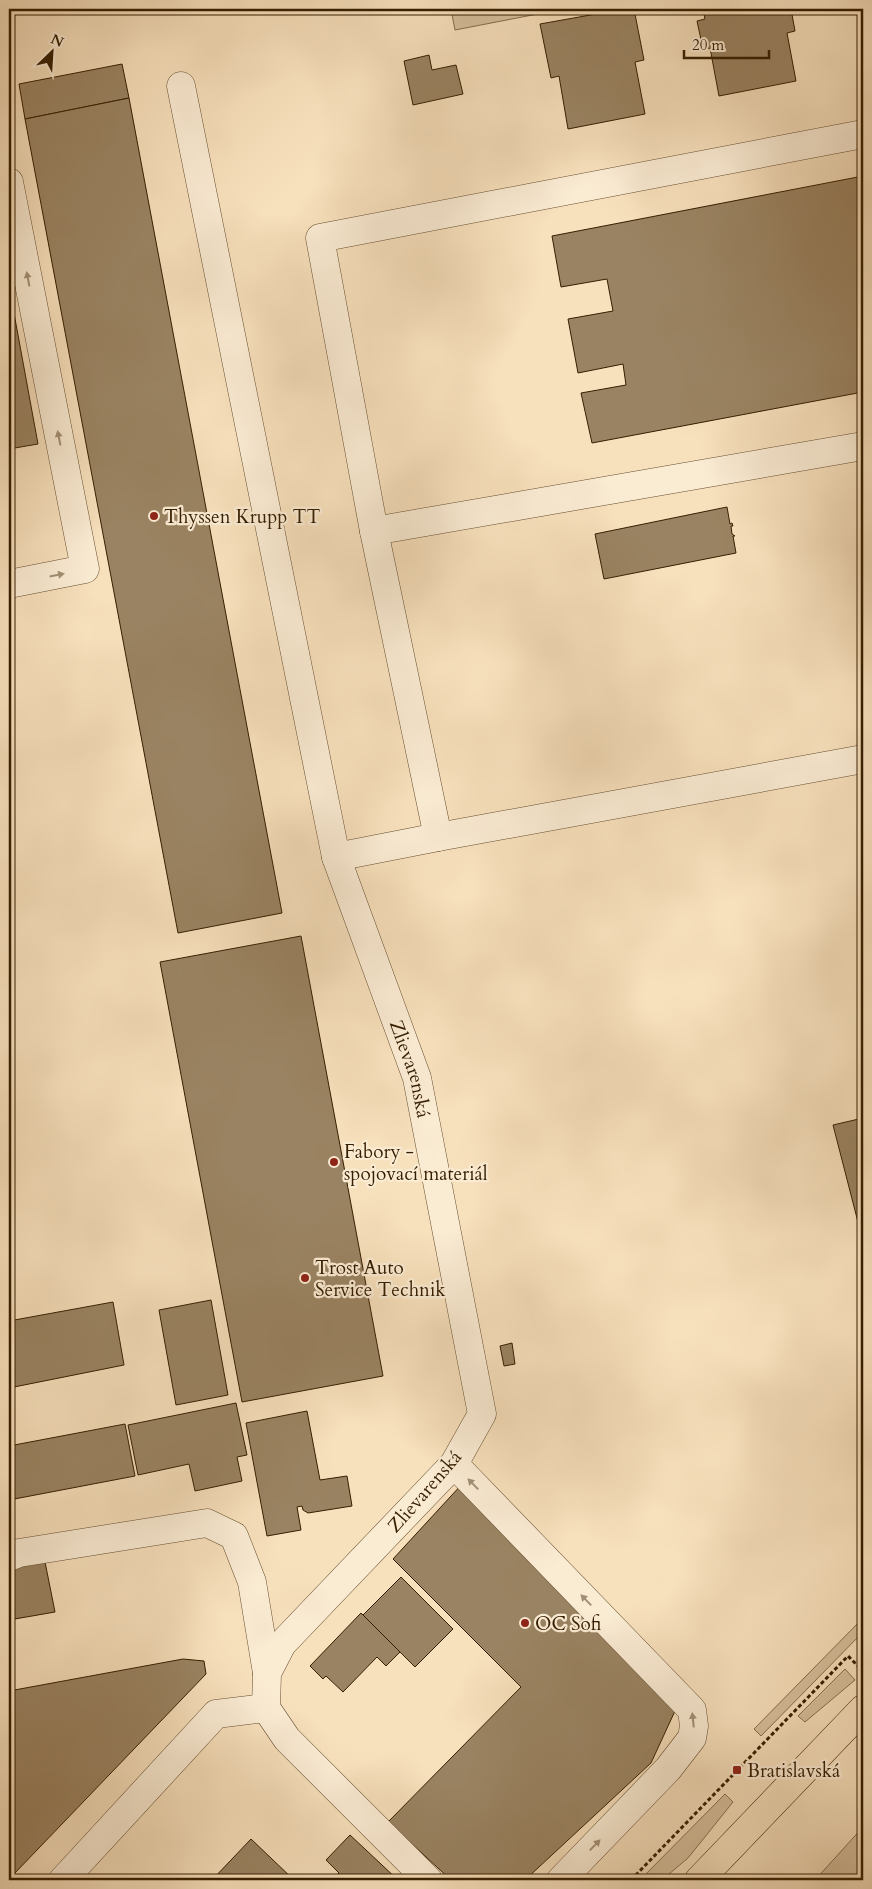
<svg xmlns="http://www.w3.org/2000/svg" width="872" height="1889" font-family="Cardo,serif">
<style>
.green{fill:#d6bf9c;stroke:#866e4e}
.building{fill:#9a8362;stroke:#361e01}
.lines{fill:none;stroke-linecap:round;stroke-linejoin:round}
.minor-casing{stroke:#664e30;stroke-width:29}
.major-casing{stroke:#361e01;stroke-width:29}
.path{stroke:#361e01;stroke-width:3;stroke-dasharray:4 2.5;stroke-linecap:butt}
.minor{stroke:#faebd3;stroke-width:28}
.major{stroke:#f7e0bc;stroke-width:28}
.oneway{fill:#a28f74}
.poi-dot{fill:#8f2418;stroke:#faebd3;stroke-width:2}
.labels{text-anchor:middle;stroke-width:4.5;stroke-linejoin:round;paint-order:stroke}
.poi-label{font-size:19px;fill:#361e01;stroke:#faebd3;text-anchor:start}
.street-label{font-size:19px;fill:#361e01;stroke:#faebd3}
</style>
<rect width="100%" height="100%" fill="#f7e0bc"/>
<filter id="stains"><feTurbulence type="fractalNoise" baseFrequency=".004" numOctaves="4"/><feColorMatrix values="0 0 0 0 .2 0 0 0 0 .09 0 0 0 0 .02 0 0 0 .5 -.17"/></filter>
<radialGradient id="worn" r=".72"><stop offset=".6" stop-color="#630" stop-opacity="0"/><stop offset="1" stop-color="#630" stop-opacity=".3"/></radialGradient>
<g class="green">
<path d="M451,9H547L548,12L455,30Z"/>
<path d="M863,1618V1632L761,1736L754,1729Z"/>
<path d="M845,1669L855,1680L805,1722L798,1716Z"/>
<path d="M725,1794L733,1802L688,1858L662,1880H640Z"/>
<path d="M863,1827V1880H815Z"/>
</g>
<g class="building">
<path d="M624,9H634L644,60L635,62L645,114L568,129L559,76L551,78L540,24Z"/>
<path d="M703,9H791L795,31L787,33L796,81L719,96L710,48L703,49L697,21L705,19Z"/>
<path d="M429,55L432,70L456,65L463,94L413,105L404,61Z"/>
<path d="M122,64L129,98L25,119L19,84Z"/>
<path d="M129,98L282,913L178,933L25,119Z"/>
<path d="M863,176V392L592,443L581,393L626,385L623,364L578,373L568,319L613,311L607,279L561,287L552,236Z"/>
<path d="M9,286L38,444L9,449Z"/>
<path d="M727,507L730,524L732,523L733,526H731L732,534L735,536H733L736,553L604,579L595,534Z"/>
<path d="M301,936L383,1376L242,1402L160,962Z"/>
<path d="M863,1118V1224L859,1226L833,1125Z"/>
<path d="M211,1300L228,1395L176,1405L159,1310Z"/>
<path d="M113,1302L124,1365L9,1388V1321Z"/>
<path d="M512,1343L515,1364L504,1366L500,1346Z"/>
<path d="M236,1403L247,1455L237,1457L242,1481L195,1491L189,1464L138,1475L128,1425Z"/>
<path d="M307,1411L320,1480L347,1476L352,1506L308,1513L303,1510L302,1506L297,1507L301,1530L267,1536L246,1423Z"/>
<path d="M125,1424L135,1476L9,1500V1446Z"/>
<path d="M463,1483L675,1711L651,1763L525,1880H451L388,1822L521,1687L393,1559Z"/>
<path d="M45,1562L55,1612L9,1620V1568Z"/>
<path d="M401,1577L453,1629L415,1667L363,1615Z"/>
<path d="M361,1613L400,1652L386,1666L377,1657L343,1692L326,1676L323,1679L310,1666Z"/>
<path d="M183,1659L204,1661L206,1674L14,1874L9,1869V1691Z"/>
<path d="M350,1835L398,1880H332L339,1873L326,1860Z"/>
<path d="M251,1839L294,1880H212Z"/>
</g>
<g class="lines">
<defs>
<g id="minor">
<path d="M181,86L336,857L438,837L374,531L320,238L863,134"/>
<path d="M9,182L85,569L9,584"/>
<path d="M374,531L863,446"/>
<path d="M438,837L863,759"/>
<path id="s1" d="M336,857L417,1078L482,1414L454,1464L282,1644L267,1673L266,1708L287,1739L428,1880"/>
<path d="M454,1464L692,1710L694,1726L692,1738L668,1769L561,1880"/>
<path d="M9,1557L19,1553L207,1523L234,1536L252,1582L267,1673"/>
<path d="M63,1880L216,1714L266,1708"/>
</g>
<path id="major" d="M699,1880L863,1709"/>
</defs>
<use href="#minor" class="minor-casing"/>
<use href="#major" class="major-casing"/>
<path class="path" d="M631,1880L848,1656L863,1671"/>
<use href="#minor" class="minor"/>
<use href="#major" class="major"/>
</g>
<defs><path id="oneway-solid" d="M-6-.8H1V-3.2L6.5 0L1 3.2V.8H-6Z" transform="scale(1.25)"/></defs>
<g class="oneway">
<use href="#oneway-solid" transform="translate(28 279) rotate(-101)"/>
<use href="#oneway-solid" transform="translate(59 438) rotate(-101)"/>
<use href="#oneway-solid" transform="translate(57 575) rotate(-11)"/>
<use href="#oneway-solid" transform="translate(473 1484) rotate(-134)"/>
<use href="#oneway-solid" transform="translate(586 1600) rotate(-134)"/>
<use href="#oneway-solid" transform="translate(693 1720) rotate(-96)"/>
<use href="#oneway-solid" transform="translate(595 1845) rotate(-46)"/>
</g>
<g class="poi-dot">
<circle cx="154" cy="516" r="5"/>
<circle cx="334" cy="1162" r="5"/>
<circle cx="305" cy="1278" r="5"/>
<circle cx="525" cy="1623" r="5"/>
<rect x="732" y="1765" width="10" height="10" rx="2.5"/>
</g>
<g class="labels">
<g class="poi-label">
<text x="164" y="523">Thyssen Krupp TT</text>
<text x="344" y="1158">Fabory -<tspan x="344" dy="22">spojovací materiál</tspan></text>
<text x="315" y="1274">Trost Auto<tspan x="315" dy="22">Service Technik</tspan></text>
<text x="535" y="1630">OC Sofi</text>
<text x="747" y="1777">Bratislavská</text>
</g>
<g class="street-label">
<text dy="7" stroke="none"><textPath href="#s1" startOffset="225">Zlievarenská</textPath></text>
<text transform="translate(424 1491) rotate(-49)" y="7">Zlievarenská</text>
</g>
</g>
<rect width="872" height="1889" fill="none" stroke="#f7e0bc" stroke-width="30"/>
<rect x="10" y="10" width="852" height="1869" fill="none" stroke="#361e01" stroke-width="2.5"/>
<rect x="15" y="15" width="842" height="1859" fill="none" stroke="#361e01"/>
<g transform="translate(52 52) rotate(25)" stroke="#faebd3" stroke-width="4" paint-order="stroke">
<path d="M0-4L9 19L0 12L-9 19Z" fill="#361e01"/>
<text y="-8" font-size="14" font-weight="bold" text-anchor="middle" fill="#361e01">N</text>
</g>
<path d="M684 50v8h85v-8" fill="none" stroke="#361e01" stroke-width="2.5"/>
<text x="692" y="50" font-size="15" fill="#361e01" stroke="#faebd3" stroke-width="4" paint-order="stroke">20 m</text>
<rect width="100%" height="100%" filter="url(#stains)"/>
<rect width="100%" height="100%" fill="url(#worn)"/>
</svg>
